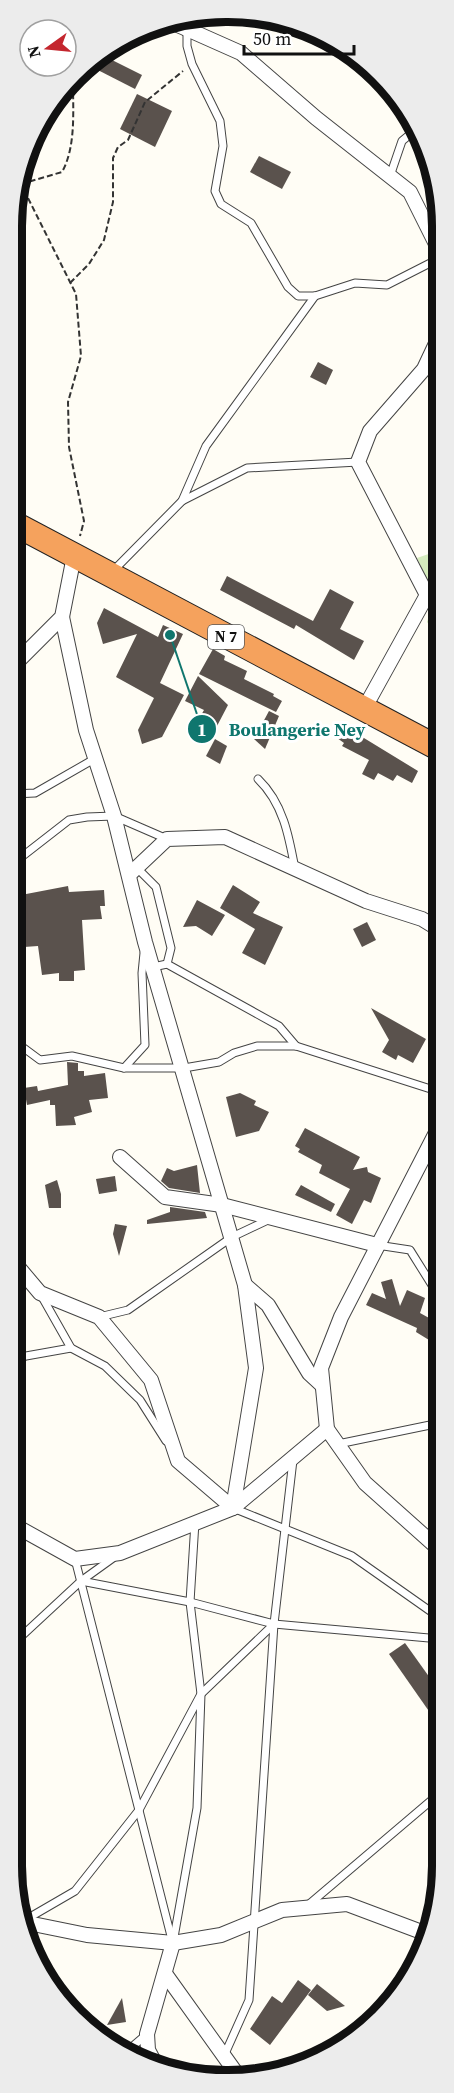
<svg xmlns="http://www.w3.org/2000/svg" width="454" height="2093" font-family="'Source Serif 4',serif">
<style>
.green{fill:#d5ebbd}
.building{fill:#5a524d}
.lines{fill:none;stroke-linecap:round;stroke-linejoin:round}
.lane-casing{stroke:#444;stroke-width:9}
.street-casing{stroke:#444;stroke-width:16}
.highway-casing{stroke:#222;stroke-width:26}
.path{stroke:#333;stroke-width:2;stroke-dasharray:6 3;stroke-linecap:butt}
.lane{stroke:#fff;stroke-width:7}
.street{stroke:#fff;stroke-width:14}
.highway{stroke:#f5a25d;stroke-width:24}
.labels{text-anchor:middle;stroke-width:6;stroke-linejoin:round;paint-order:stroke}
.shield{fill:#fff;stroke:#585858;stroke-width:1.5}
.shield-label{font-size:15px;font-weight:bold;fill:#111}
.rim{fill:none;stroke:#111;stroke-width:8}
.leader{fill:none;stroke:#0f766e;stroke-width:2}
.callout-dot{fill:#0f766e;stroke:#fff;stroke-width:2}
.mark-label{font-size:18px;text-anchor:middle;font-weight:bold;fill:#fff}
.callout-label{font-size:18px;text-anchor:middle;font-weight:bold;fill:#0f766e;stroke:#fff;stroke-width:6;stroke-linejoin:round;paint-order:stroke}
</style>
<rect width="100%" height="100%" fill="#fffdf5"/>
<path class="green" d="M440,550V640L427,622L435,597L417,558Z"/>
<g class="building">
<path d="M100,54L142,75L135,89L88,65Z"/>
<path d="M137,94L172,111L155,147L120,129Z"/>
<path d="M259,156L291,172L282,189L250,172Z"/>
<path d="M318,362L333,370L326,385L310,377Z"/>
<path d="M227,576L313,621L330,589L354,602L340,629L364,641L354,660L296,625L294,629L220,590Z"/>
<path d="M104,608L158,637L163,625L183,634L160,683L184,695L162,737L142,744L138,730L154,698L116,677L137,634L103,644L97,623Z"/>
<path d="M213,649L225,656L224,660L247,671L244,679L274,694L273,696L282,701L276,712L199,674Z"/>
<path d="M198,676L228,705L217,726L200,717L204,710L185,701Z"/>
<path d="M269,711L279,716L265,749L254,739Z"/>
<path d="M341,724L418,771L412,783L397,775L393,781L378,773L374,780L362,774L369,760L342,746L344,743L333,735Z"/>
<path d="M215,739L227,746L220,764L206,756Z"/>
<path d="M233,885L260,902L253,913L283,927L265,965L242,953L255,929L220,908Z"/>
<path d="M68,886L69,892L104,890L105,906H100L102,919L82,920L85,970L74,971V981H59V973L42,975L38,946L24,947L22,916L25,915L21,895Z"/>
<path d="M197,900L225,915L212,936L196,926L183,927Z"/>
<path d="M367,922L376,940L362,947L353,929Z"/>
<path d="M371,1008L426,1039L413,1063L398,1055L396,1060L382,1052L389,1040Z"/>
<path d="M67,1062L78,1063V1071H84V1076L105,1073L108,1098L89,1100L92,1112L74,1117L76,1125L56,1126L55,1105H50V1100L27,1105L24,1088L37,1086L38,1091L68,1085Z"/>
<path d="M240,1093L256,1101L254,1105L269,1112L259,1131L236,1137L226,1097Z"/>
<path d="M305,1128L360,1157L353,1170L367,1167L368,1172L381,1178L371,1203L364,1200L352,1224L336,1215L350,1189L319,1173L322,1165L298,1152L300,1149L295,1146Z"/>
<path d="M197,1165L200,1193L169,1188L161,1181L167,1168L174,1171Z"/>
<path d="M115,1176L117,1191L99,1194L96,1179Z"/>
<path d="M57,1180L61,1194V1208H49L45,1185Z"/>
<path d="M301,1185L335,1204L331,1212L295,1195Z"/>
<path d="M170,1207L205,1212L207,1218L147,1224V1220L170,1212Z"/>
<path d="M115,1224L127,1226L119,1256L113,1234Z"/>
<path d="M392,1279L400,1306L407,1290L425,1298L420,1313L440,1324L435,1339L430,1337L429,1340L416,1332L417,1328L366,1305L372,1293L386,1299L381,1282Z"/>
<path d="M405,1643L440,1692V1727L389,1654Z"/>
<path d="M298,1980L311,1990L270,2045L250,2029L272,1996L282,2003Z"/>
<path d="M317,1984L345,2006L327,2011L308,1995Z"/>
<path d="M122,1998L126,2022L107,2025Z"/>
</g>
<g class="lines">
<defs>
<g id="lane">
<path d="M187,29V46L192,64L220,121L223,146L215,191L221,204L251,223L288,287L298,296H315L355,283L387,285L440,258"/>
<path d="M390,176L402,141L408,136L421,137"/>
<path d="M182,501L247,468L358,462"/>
<path d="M112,572L182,501L206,446L315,296"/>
<path d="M258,779C283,803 289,836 295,869"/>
<path d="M13,794L35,793L96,758"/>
<path d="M137,868L156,887L171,948L167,964"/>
<path d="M13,938L15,862L69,820L87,817L114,816L167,839"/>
<path d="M153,967L167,964L279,1026L296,1046"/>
<path d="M13,1040L40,1060L72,1056L124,1068H184L219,1062L234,1053L257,1046H296L440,1092"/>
<path d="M124,1068L145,1045L142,973L144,953"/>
<path d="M377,1245L410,1250L440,1298"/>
<path d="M41,1295L71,1348L105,1366L140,1400L166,1441"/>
<path d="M99,1317L128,1310L232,1237L270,1219"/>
<path d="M13,1361L26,1356L71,1348"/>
<path d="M338,1444L435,1424L440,1426"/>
<path d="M233,1508L352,1556L440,1618"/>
<path d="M75,1559L172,1940"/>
<path d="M81,1581L190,1602L274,1624L440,1639"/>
<path d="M12,1645L81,1581L113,1558"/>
<path d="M307,1906L440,1793"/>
<path d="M25,1920L75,1891L139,1810L201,1694L274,1624"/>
<path d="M173,1943L197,1808L201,1694L190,1602L195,1522"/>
<path d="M126,2052L147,2034"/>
<path d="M224,2056L249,2000L274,1624L293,1460"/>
</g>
<g id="street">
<path d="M183,19L187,29L241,53L316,118L410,192L440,252"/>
<path d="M168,21L187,29"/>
<path d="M13,666L62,617L74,556"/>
<path d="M364,709L427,595L358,462L370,431L424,369L440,335"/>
<path d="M131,873L167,839L225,837L366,901L422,919L440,930"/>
<path d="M440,1125L341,1317L321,1368L327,1429L365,1483L440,1550"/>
<path d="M120,1157L165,1197L222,1205L377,1245"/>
<path d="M13,1261L40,1293L99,1317L151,1380L178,1461L233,1508L327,1429"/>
<path d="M245,1285L268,1305L309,1373L322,1385"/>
<path d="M12,1524L75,1559L120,1553L233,1508L256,1368L245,1285L145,942L114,816L86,730L62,617"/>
<path d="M23,1922L87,1935L173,1943L221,1935L282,1910L347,1904L427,1934"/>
<path d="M166,1975L239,2077"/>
<path d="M157,2067L148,2050L147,2034L173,1943"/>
</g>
<path id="highway" d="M13,523L440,749"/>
</defs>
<use href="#lane" class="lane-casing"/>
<use href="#street" class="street-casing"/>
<use href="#highway" class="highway-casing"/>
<g class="path">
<path d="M20,182L76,294L81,356L68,402L69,447L84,521L80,536"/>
<path d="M21,184L62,172C76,147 73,111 73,83"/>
<path d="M70,283L89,264L104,240L113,202V158L118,147L128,140L145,102L183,71"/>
</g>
<use href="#lane" class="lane"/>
<use href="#street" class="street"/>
<use href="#highway" class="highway"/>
</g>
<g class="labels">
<rect class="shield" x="208" y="625" width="36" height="24" rx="4.5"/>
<g class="shield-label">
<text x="226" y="642">N 7</text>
</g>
</g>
<path d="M0 0H454V2093H0ZM226 22H228A204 204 0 0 1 432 226V1866A204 204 0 0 1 228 2070H226A204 204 0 0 1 22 1866V226A204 204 0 0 1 226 22Z" fill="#ececec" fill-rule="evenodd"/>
<path class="rim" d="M226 22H228A204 204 0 0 1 432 226V1866A204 204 0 0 1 228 2070H226A204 204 0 0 1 22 1866V226A204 204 0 0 1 226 22Z"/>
<path class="leader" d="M170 635L202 729"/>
<g class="callout-dot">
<circle cx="170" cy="635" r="6"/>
<circle cx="202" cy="729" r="15"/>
</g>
<g class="mark-label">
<text x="202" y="736">1</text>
</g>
<g class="callout-label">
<text x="297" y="736">Boulangerie Ney</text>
</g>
<g transform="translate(48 48) rotate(255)"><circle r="28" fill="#ffffff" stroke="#a0a0a0" stroke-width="1.5"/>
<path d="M0-4.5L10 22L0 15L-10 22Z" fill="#c4262e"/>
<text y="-9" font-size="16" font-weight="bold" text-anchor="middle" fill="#111111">N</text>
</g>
<path d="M244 45v9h110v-9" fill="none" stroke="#111111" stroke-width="3"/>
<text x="253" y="45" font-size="18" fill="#111111" stroke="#ffffff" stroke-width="4.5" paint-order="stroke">50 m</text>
</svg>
